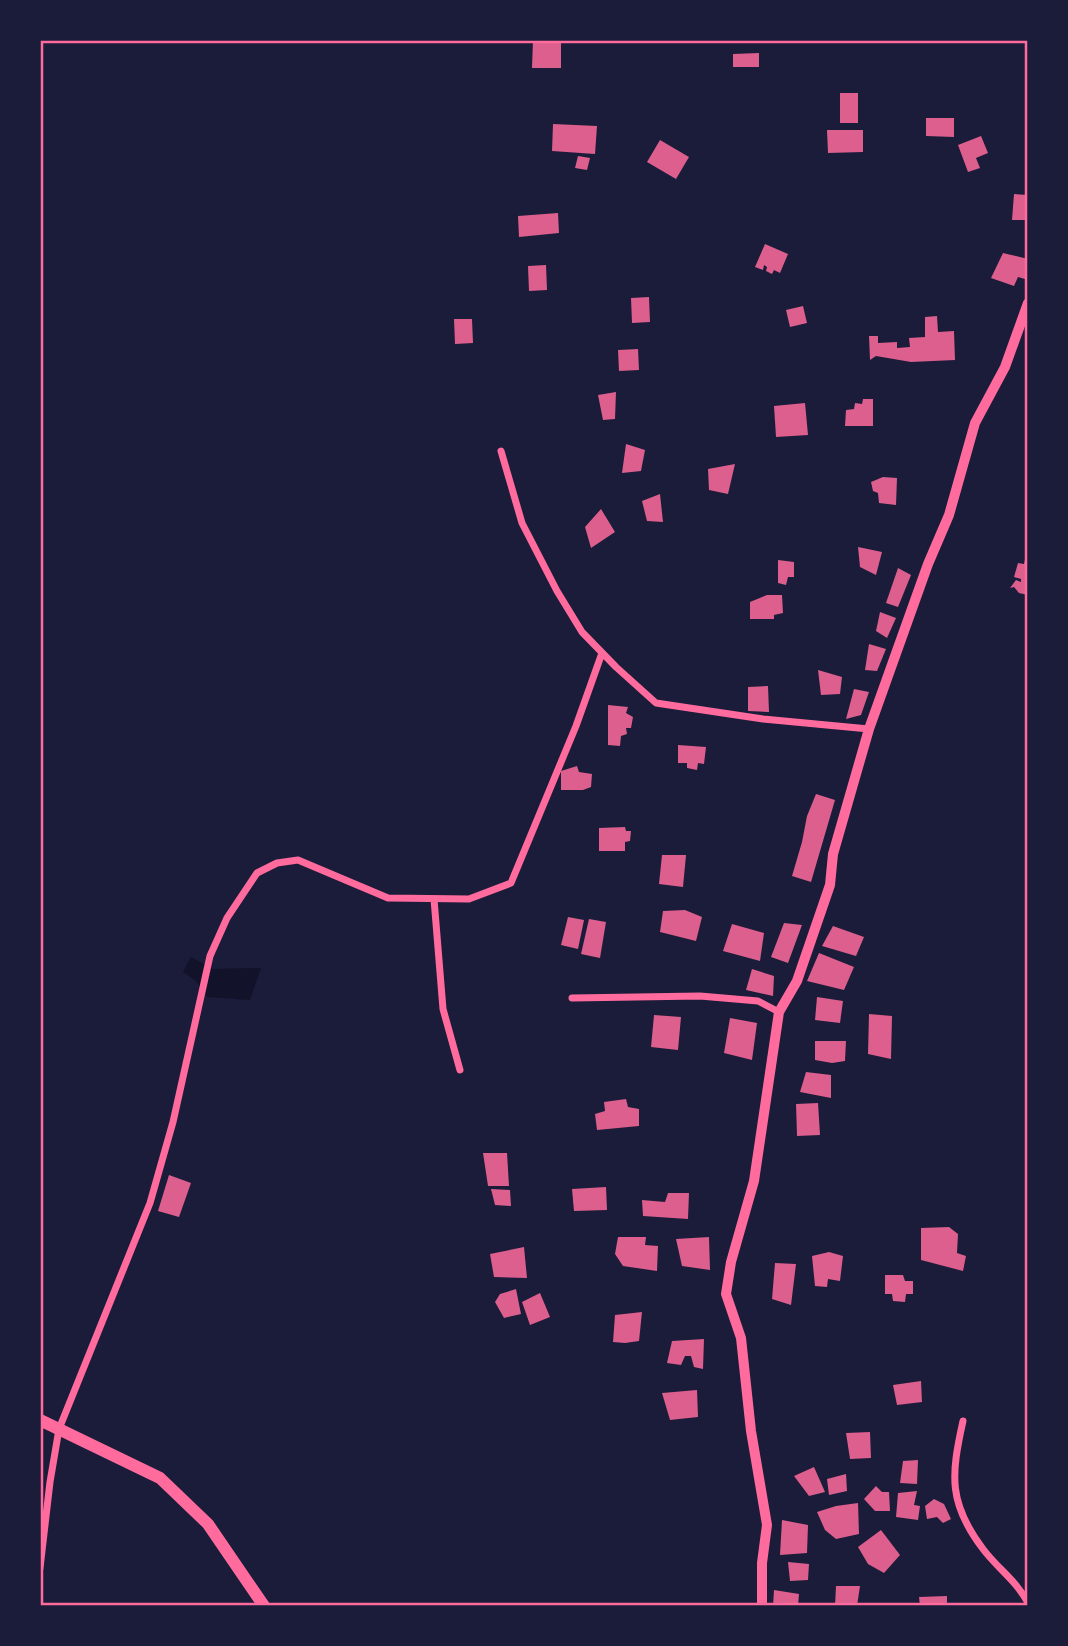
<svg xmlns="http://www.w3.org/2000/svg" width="1068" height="1646" font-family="'Nunito Sans',sans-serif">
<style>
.water{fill:#12122b}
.building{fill:#dd5f8e}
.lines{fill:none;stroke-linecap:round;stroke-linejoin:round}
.minor{stroke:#ff6b9d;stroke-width:7}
.tertiary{stroke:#ff6b9d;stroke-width:10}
.secondary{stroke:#ff6b9d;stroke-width:12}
.neatline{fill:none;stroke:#ff6b9d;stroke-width:2.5}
</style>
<rect width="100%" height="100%" fill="#1b1b3a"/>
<path class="water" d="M191,957L213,969L261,968L250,1000L207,997L196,981L183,972Z"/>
<g class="building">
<path d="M533,40H561V68H532Z"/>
<path d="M759,53V67H733V54Z"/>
<rect x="840" y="93" width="18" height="30"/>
<path d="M926,118H954V137L926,136Z"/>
<path d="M553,124L597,126L595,154L552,151Z"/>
<path d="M827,130H863V152L828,153Z"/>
<path d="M981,136L988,153L976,158L980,168L968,172L958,145Z"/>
<path d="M660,140L689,157L676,179L647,162Z"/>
<path d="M578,156L590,158L587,170L575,168Z"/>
<path d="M1014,194L1028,195V220H1012Z"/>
<path d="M558,213L559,233L519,237L518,216Z"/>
<path d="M765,244L788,254L780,273L774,270L772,274L766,271L767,267L764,265L763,270L755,267Z"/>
<path d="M1003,253L1028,259V272L1025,279L1018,277L1014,286L991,278Z"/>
<path d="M546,265L547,290L529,291L528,266Z"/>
<path d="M649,297L650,322L632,323L631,298Z"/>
<path d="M803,306L807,323L790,327L786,310Z"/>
<path d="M937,316L938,332L954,331L955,360L911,362L876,356L870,360L869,336H878V343L897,342V348L910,347L909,338L925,337V317Z"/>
<path d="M454,319H472L473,343L455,344Z"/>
<path d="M638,349L639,370L619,371L618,350Z"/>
<path d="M616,392L615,419L603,420L598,395Z"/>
<path d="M863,399H873V426H845L846,410L854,409L855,403L862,404Z"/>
<path d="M805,403L808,435L776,437L774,406Z"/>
<path d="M626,444L645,450L641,471L622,473Z"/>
<path d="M735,464L728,494L709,490L708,469Z"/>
<path d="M883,477L897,478L896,505L879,503L878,493L873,491L871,482Z"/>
<path d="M660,494L663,522L647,521L642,501Z"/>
<path d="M601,509L615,532L591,548L585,527Z"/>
<path d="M858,547L882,552L876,575L860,567Z"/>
<path d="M1027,551H1028V595L1019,593L1014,587L1010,588L1016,580L1021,582V579L1014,577L1018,563L1024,564Z"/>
<path d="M778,560L794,562V577H788L786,585L778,583Z"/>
<path d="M898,568L911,575L898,607L886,603Z"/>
<path d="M767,595H782L783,613L774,615V619H750V602Z"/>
<path d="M880,612L896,618L887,638L876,631Z"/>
<path d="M869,644L886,649L877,671L865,670Z"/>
<path d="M818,670L842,677L840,694L821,695Z"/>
<path d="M768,686L769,712L748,711V687Z"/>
<path d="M854,689L869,692L861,715L846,719Z"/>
<path d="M608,705L628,707L626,713L633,717L631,728H626L627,734L621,736L620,746L608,745Z"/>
<path d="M678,745L706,747L704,764L698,763L697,770L687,768V763H678Z"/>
<path d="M577,766L579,772L592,774L591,787L583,790H561V771Z"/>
<path d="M816,794L835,800L811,882L792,876L802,842L807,816Z"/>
<path d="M625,827L626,831H631L630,841L625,842V851H599V828Z"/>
<path d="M662,855H686L683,887L659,884Z"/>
<path d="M685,910L702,917L696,941L660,932L663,911Z"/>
<path d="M568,917L584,920L578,949L561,945Z"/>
<path d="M589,919L606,922L600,958L581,954Z"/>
<path d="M784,923L802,925L788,963L771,957Z"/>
<path d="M732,924L764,933L760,961L723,951Z"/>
<path d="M833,926L864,937L856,956L822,946Z"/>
<path d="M819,953L854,967L844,990L807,981Z"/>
<path d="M752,969L774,976L773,996L746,990Z"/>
<path d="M817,997L843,1001L840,1023L815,1020Z"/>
<path d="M869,1014L892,1016L891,1059L868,1054Z"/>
<path d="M654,1015L681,1017L678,1050L651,1047Z"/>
<path d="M730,1018L757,1023L752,1060L724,1053Z"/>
<path d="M815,1041H846L845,1061L832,1063L815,1060Z"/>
<path d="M806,1072L831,1075V1098L800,1092Z"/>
<path d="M626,1099L628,1107L639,1109V1126L597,1130L595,1114L605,1111L604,1102Z"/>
<path d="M818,1103L820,1135L797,1136L796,1104Z"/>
<path d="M483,1153H507L509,1186H488Z"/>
<path d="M169,1175L191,1183L179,1217L158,1211Z"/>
<path d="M606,1187L607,1210L574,1211L572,1189Z"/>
<path d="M491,1189L510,1190L511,1206L495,1205Z"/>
<path d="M668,1193H689L688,1219L643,1216L642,1200L665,1202Z"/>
<path d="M949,1227L958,1234L957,1253L966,1256L963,1271L921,1260V1228Z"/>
<path d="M618,1237H646L645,1245L658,1246L657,1271L623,1266L615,1254Z"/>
<path d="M709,1237L710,1270L682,1266L676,1239Z"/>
<path d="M524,1247L527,1278L494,1277L490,1254Z"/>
<path d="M829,1252L843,1256L840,1281L828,1279L827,1287L815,1286L812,1256Z"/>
<path d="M775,1263L796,1264L791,1305L772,1299Z"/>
<path d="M885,1275H903L905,1281H913V1294H906L905,1302L893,1301L892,1294H885Z"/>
<path d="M516,1289L521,1314L504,1318L495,1302L500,1294Z"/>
<path d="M540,1293L550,1317L530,1325L522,1302Z"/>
<path d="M642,1312L639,1341L625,1343L613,1342L615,1315Z"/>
<path d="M704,1339L703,1369L694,1367L691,1356H685L681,1365L667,1363L672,1341Z"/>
<path d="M921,1381L922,1402L897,1405L893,1385Z"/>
<path d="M697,1390L698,1417L670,1420L662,1393Z"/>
<path d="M870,1432L871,1458L850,1459L846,1433Z"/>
<path d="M918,1460L917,1484L900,1483L903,1461Z"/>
<path d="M814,1467L825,1492L809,1496L794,1476Z"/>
<path d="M846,1474L847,1491L829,1495L827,1479Z"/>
<path d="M876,1486L882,1492H889L890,1511H875L864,1499Z"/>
<path d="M917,1491L914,1505L920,1506L918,1520L896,1517L898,1493Z"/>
<path d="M934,1499L944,1504L951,1519L943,1523L937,1517L927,1519L925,1506Z"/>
<path d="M858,1503L859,1534L836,1539L825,1530L817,1512L836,1506Z"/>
<path d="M782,1520L808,1525L807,1553L780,1555Z"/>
<path d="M881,1530L900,1555L884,1573L868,1564L858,1547Z"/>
<path d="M788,1562L809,1564L808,1580L790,1581Z"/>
<path d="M836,1586H860L857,1606H835Z"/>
<path d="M774,1590L799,1594L798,1606H773Z"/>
<path d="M947,1596V1606H920L919,1597Z"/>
</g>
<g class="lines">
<g class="minor">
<path d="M501,451L522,523L557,591L582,632L616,667L656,703L763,719L869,729"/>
<path d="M434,899L443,1009L460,1070"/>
<path d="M572,998L700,996L758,1001L779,1012"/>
<path d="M963,1421C951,1475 948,1503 983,1549C998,1569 1016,1580 1028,1603"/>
<path d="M40,1568L50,1482L59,1429L150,1203L173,1122L210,956L227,918L257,873L277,863L298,860L388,898L469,899L511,883L576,726L602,653"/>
</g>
<path class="tertiary" d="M762,1606V1563L767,1525L751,1431L741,1338L726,1294L731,1262L754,1181L779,1012L797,981L830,885L833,854L869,729L928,564L949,515L975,423L1005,367L1028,303"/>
<path class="secondary" d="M40,1420L160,1478L208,1524L264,1606"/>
</g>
<rect width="1068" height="1646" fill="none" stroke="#1b1b3a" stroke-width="84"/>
<rect x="42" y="42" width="984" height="1562" class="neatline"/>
</svg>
